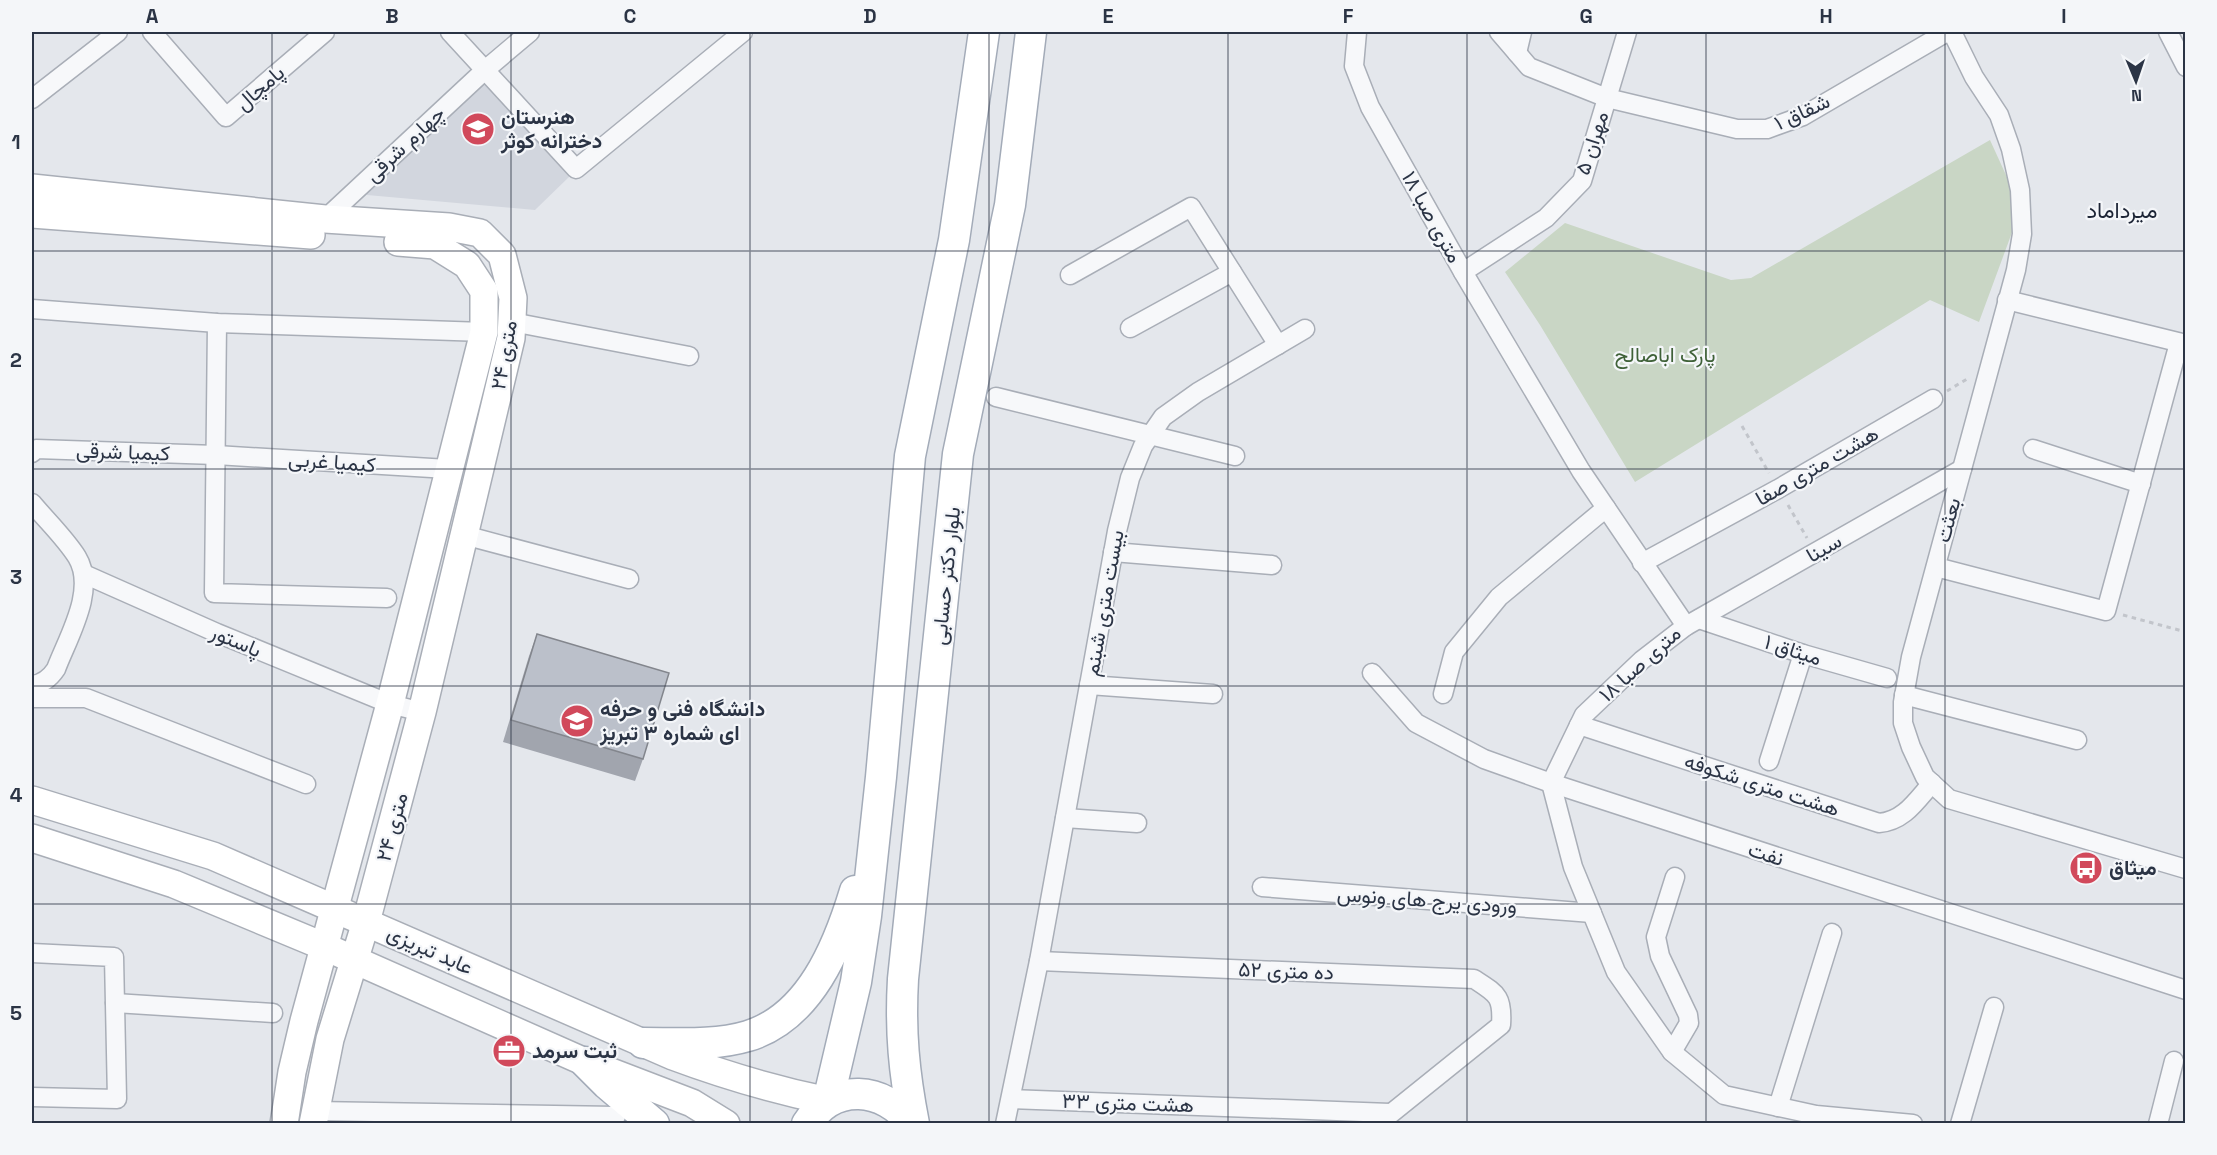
<svg xmlns="http://www.w3.org/2000/svg" width="2217" height="1155" font-family="'Space Grotesk',Vazirmatn,sans-serif">
<style>
.built{fill:#d2d6de}
.green{fill:#c9d6c5}
.lines{fill:none;stroke-linecap:round;stroke-linejoin:round}
.street-casing{stroke:#a9aeb7;stroke-width:21}
.secondary-casing{stroke:#a9aeb7;stroke-width:30}
.primary-casing{stroke:#a3abb8;stroke-width:33}
.path{stroke:#c2c5cb;stroke-width:3;stroke-dasharray:4.5 4.5;stroke-linecap:butt}
.street{stroke:#f7f8fa;stroke-width:18}
.secondary{stroke:#fff;stroke-width:27}
.primary{stroke:#fff;stroke-width:30}
.wall{fill:#a1a5ae}
.building{fill:#bbc0ca;stroke:#83868d;stroke-width:1.5}
.grid{fill:none;stroke:#2b3445;stroke-width:1.5;stroke-opacity:0.55}
.labels{text-anchor:middle;stroke-width:4.5;stroke-linejoin:round;paint-order:stroke}
.street-label{font-size:21px;fill:#2b3445;stroke:#f4f6f9}
.poi-label{font-size:21px;font-weight:bold;fill:#2b3445;stroke:#f4f6f9;text-anchor:start}
.park-label{font-size:21px;fill:#3f6138;stroke:#f4f6f9}
.neighbourhood-label{font-size:22px;fill:#1d2536;stroke:#f4f6f9}
.neatline{fill:none;stroke:#2b3445;stroke-width:2}
.grid-label{font-size:20px;text-anchor:middle;font-weight:bold;fill:#2b3445}
</style>
<rect width="100%" height="100%" fill="#e4e7ec"/>
<path class="built" d="M483,82L570,176L535,210L367,195L366,186Z"/>
<path class="green" d="M1990,140L2021,208L1979,322L1930,300L1635,482L1540,325L1505,272L1565,223L1731,280L1751,278Z"/>
<g class="lines">
<defs>
<g id="street">
<path d="M152,32L226,117L325,32"/>
<path d="M450,32L576,169L743,32"/>
<path d="M1357,32L1354,66L1370,107L1463,272L1581,471L1686,626"/>
<path d="M1499,32L1529,67L1607,98L1737,129H1767L1803,116L1947,32"/>
<path d="M1952,32L1974,77L1999,115L2011,149L2020,190L2022,234L2016,270L1911,657L1903,702V723L1911,747L1925,777L1949,799L2186,869"/>
<path d="M2168,32L2186,67"/>
<path d="M1517,53L1522,32"/>
<path d="M32,99L118,32"/>
<path d="M325,219L485,70L530,32"/>
<path d="M1463,272L1546,218L1582,181L1627,32"/>
<path d="M1070,275L1191,207L1278,345"/>
<path d="M2007,300L2186,344"/>
<path d="M32,309L217,323L484,332"/>
<path d="M512,322L689,356"/>
<path d="M217,323L214,593L387,598"/>
<path d="M1130,328L1232,272"/>
<path d="M996,397L1235,456"/>
<path d="M2033,449L2141,484"/>
<path d="M32,453L36,449L216,455L448,469"/>
<path d="M32,503C47,521 65,538 77,557C97,590 68,637 56,669C50,678 43,684 32,685"/>
<path d="M464,535L629,579"/>
<path d="M1113,552L1272,565"/>
<path d="M1642,563L1778,489L1933,399"/>
<path d="M1936,567L2106,611L2179,343"/>
<path d="M84,574L217,633L390,704L422,712"/>
<path d="M1699,619L1803,654L1887,678"/>
<path d="M1372,673L1416,723L1484,759L1551,783L2186,990"/>
<path d="M1089,685L1213,694"/>
<path d="M1443,694L1454,652L1499,597L1606,508"/>
<path d="M1904,695L2077,740"/>
<path d="M32,698H86L306,784"/>
<path d="M1579,725L1879,823C1904,821 1916,801 1932,783"/>
<path d="M1769,761L1803,654"/>
<path d="M1065,818L1137,823"/>
<path d="M1262,887L1592,913"/>
<path d="M32,953L114,957L117,1099L32,1097"/>
<path d="M1039,961L1474,979C1497,994 1503,996 1501,1025L1378,1124"/>
<path d="M115,1003L273,1013"/>
<path d="M1672,1052L1689,1023L1688,1015L1660,956L1656,937L1675,877"/>
<path d="M1011,1099L1390,1113"/>
<path d="M1778,1107L1832,933"/>
<path d="M315,1111L616,1116"/>
<path d="M1005,1124L1039,961L1117,531L1130,478L1143,446L1163,417L1198,392L1305,329"/>
<path d="M1913,1124L1816,1115L1724,1095L1672,1052L1616,972L1573,867L1551,783L1584,715L1642,660L1686,626L1962,469"/>
<path d="M1960,1124L1994,1007"/>
<path d="M2158,1124L2174,1061"/>
</g>
<g id="secondary">
<path d="M32,188L325,219L449,227L480,233L502,255L513,298L511,338L422,712L366,922L330,1039L313,1124"/>
<path d="M32,214L311,235"/>
<path d="M32,800L213,856L673,1056C724,1075 775,1090 828,1101"/>
<path d="M32,838L174,884L323,946L585,1062L692,1103L726,1124"/>
<path d="M284,1124L292,1072L304,1021L390,704L484,332V291L467,265L435,245L398,242"/>
</g>
<g id="primary">
<path d="M643,1043C677,1043 715,1046 748,1036C810,1017 838,947 855,891"/>
<path d="M585,1062L607,1084L654,1124"/>
<path d="M828,1101L856,982L866,916L881,777L910,456L954,240L984,32"/>
<path d="M807,1124C833,1082 884,1086 912,1124"/>
<path d="M914,1124C904,1073 900,1031 903,979L958,454L1010,205L1031,32"/>
</g>
</defs>
<use href="#street" class="street-casing"/>
<use href="#secondary" class="secondary-casing"/>
<use href="#primary" class="primary-casing"/>
<g class="path">
<path d="M1947,391L1967,379"/>
<path d="M1742,426L1769,473"/>
<path d="M1788,505L1807,538"/>
<path d="M2123,615L2186,632"/>
</g>
<use href="#street" class="street"/>
<use href="#secondary" class="secondary"/>
<use href="#primary" class="primary"/>
</g>
<path class="wall" d="M537,634L643,759L635,781L503,742L529,656Z"/>
<path class="building" d="M537,634L669,673L643,759L511,720Z"/>
<path class="grid" d="M272,32V1124M511,32V1124M750,32V1124M989,32V1124M1228,32V1124M1467,32V1124M1706,32V1124M1945,32V1124M32,251H2186M32,469H2186M32,686H2186M32,904H2186"/>
<defs>
<symbol id="school-disc" viewBox="-11 -11 22 22"><circle r="9.5" fill="#d1495b" stroke="#f4f6f9"/><path d="M0-5L7-2L0 1L-7-2ZM-4 1L0 2.5L4 1V4Q0 6-4 4Z" fill="#fff"/></symbol>
<symbol id="university-disc" viewBox="-11 -11 22 22"><circle r="9.5" fill="#d1495b" stroke="#f4f6f9"/><path d="M0-5L7-2L0 1L-7-2ZM-4 1L0 2.5L4 1V4Q0 6-4 4Z" fill="#fff"/></symbol>
<symbol id="bus-disc" viewBox="-11 -11 22 22"><circle r="9.5" fill="#d1495b" stroke="#f4f6f9"/><path d="M-5-6H5V4H4V6H2V4H-2V6H-4V4H-5ZM-3.5-4V0h7V-4ZM-3.5 1.2v1.5H-2V1.2ZM2 1.2v1.5H3.5V1.2Z" fill="#fff"/></symbol>
<symbol id="office-disc" viewBox="-11 -11 22 22"><circle r="9.5" fill="#d1495b" stroke="#f4f6f9"/><path d="M-6-3h4V-5.5h4V-3h4V5H-6ZM-1-4.5V-3h2v-1.5ZM-6 0V1H6V0Z" fill="#fff"/></symbol>
</defs>
<g fill-rule="evenodd">
<use href="#school-disc" x="459" y="110" width="38" height="38"/>
<use href="#university-disc" x="558" y="702" width="38" height="38"/>
<use href="#bus-disc" x="2067" y="849" width="38" height="38"/>
<use href="#office-disc" x="490" y="1032" width="38" height="38"/>
</g>
<g class="labels">
<g class="street-label">
<text transform="translate(260 88) rotate(-41)" y="7">پامچال</text>
<text transform="translate(1802 112) rotate(-25)" y="7">شقاق ۱</text>
<text transform="translate(1592 143) rotate(-72)" y="7">مهران ۵</text>
<text transform="translate(405 144) rotate(-43)" y="7">چهارم شرقی</text>
<text transform="translate(1432 217) rotate(61)" y="7">متری صبا ۱۸</text>
<text transform="translate(504 355) rotate(-80)" y="7">۲۴ متری</text>
<text transform="translate(123 452) rotate(2)" y="7">کیمیا شرقی</text>
<text transform="translate(332 462) rotate(4)" y="7">کیمیا غربی</text>
<text transform="translate(1817 466) rotate(-30)" y="7">هشت متری صفا</text>
<text transform="translate(1948 520) rotate(-75)" y="7">بعثت</text>
<text transform="translate(1824 548) rotate(-30)" y="7">سینا</text>
<text transform="translate(946 576) rotate(-84)" y="7">بلوار دکتر حسابی</text>
<text transform="translate(1104 603) rotate(-80)" y="7">بیست متری شبنم</text>
<text transform="translate(236 641) rotate(23)" y="7">پاستور</text>
<text transform="translate(1793 650) rotate(18)" y="7">میثاق ۱</text>
<text transform="translate(1640 664) rotate(-42)" y="7">متری صبا ۱۸</text>
<text transform="translate(1762 785) rotate(18)" y="7">هشت متری شکوفه</text>
<text transform="translate(392 827) rotate(-75)" y="7">۲۴ متری</text>
<text transform="translate(1766 854) rotate(18)" y="7">نفت</text>
<text transform="translate(1427 900) rotate(4)" y="7">ورودی یرج های ونوس</text>
<text transform="translate(430 950) rotate(24)" y="7">عابد تبریزی</text>
<text transform="translate(1286 971) rotate(2)" y="7">ده متری ۵۲</text>
<text transform="translate(1128 1103) rotate(2)" y="7">هشت متری ۳۳</text>
</g>
<g class="poi-label">
<text x="501" y="124">هنرستان<tspan x="501" dy="24">دخترانه کوثر</tspan></text>
<text x="600" y="716">دانشگاه فنی و حرفه<tspan x="600" dy="24">ای شماره ۳ تبریز</tspan></text>
<text x="2109" y="875">میثاق</text>
<text x="532" y="1058">ثبت سرمد</text>
</g>
<g class="park-label">
<text x="1665" y="362">پارک اباصالح</text>
</g>
<g class="neighbourhood-label">
<text x="2122" y="218">میرداماد</text>
</g>
</g>
<rect width="2217" height="1155" fill="none" stroke="#f4f6f9" stroke-width="66"/>
<g transform="translate(2136 81) rotate(178)" stroke="#f4f6f9" stroke-width="4.5" paint-order="stroke">
<path d="M0-4.5L10 22L0 15L-10 22Z" fill="#2b3445"/>
<text y="-9" font-size="16" font-weight="bold" text-anchor="middle" fill="#2b3445">N</text>
</g>
<rect x="33" y="33" width="2151" height="1089" class="neatline"/>
<g class="grid-label">
<text x="152" y="23">A</text>
<text x="392" y="23">B</text>
<text x="630" y="23">C</text>
<text x="870" y="23">D</text>
<text x="1108" y="23">E</text>
<text x="1348" y="23">F</text>
<text x="1586" y="23">G</text>
<text x="1826" y="23">H</text>
<text x="2064" y="23">I</text>
<text x="16" y="149">1</text>
<text x="16" y="367">2</text>
<text x="16" y="584">3</text>
<text x="16" y="802">4</text>
<text x="16" y="1020">5</text>
</g>
</svg>
